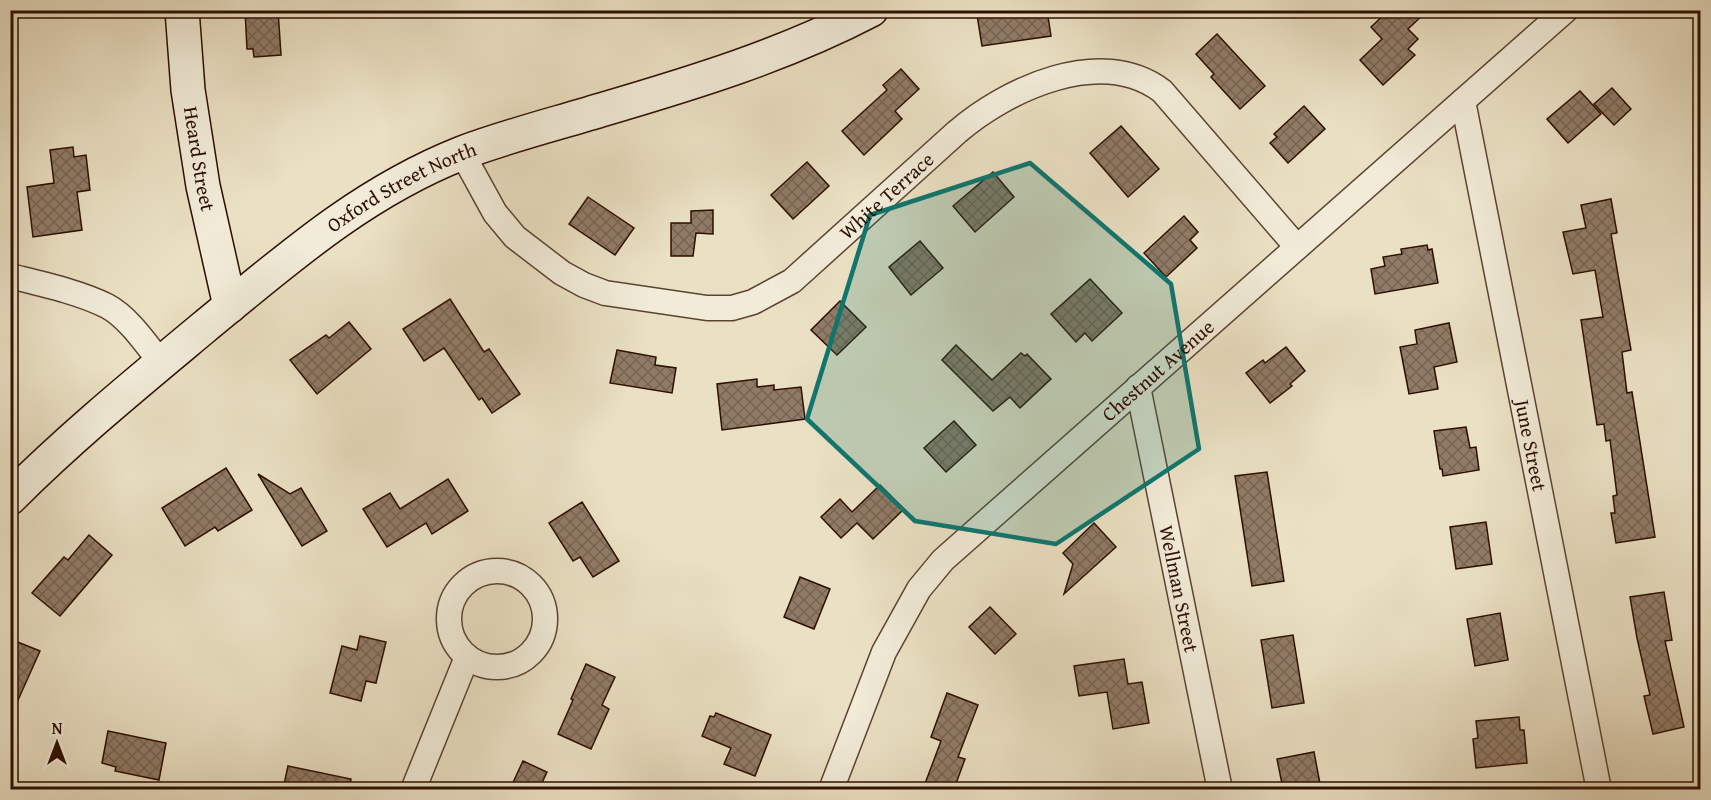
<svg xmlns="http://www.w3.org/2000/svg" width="1711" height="800" font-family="'Gentium Book Plus',serif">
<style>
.building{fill:url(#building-cross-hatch);stroke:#2e0e01;stroke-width:1.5}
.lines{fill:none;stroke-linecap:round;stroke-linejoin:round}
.street-casing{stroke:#5d4232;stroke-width:27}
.secondary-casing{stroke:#2e0e01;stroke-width:36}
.street{stroke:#f1ebd8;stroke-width:24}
.secondary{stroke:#f1ebd8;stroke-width:33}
.marked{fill:#0f766e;fill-opacity:0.2;stroke:#0f766e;stroke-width:4.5;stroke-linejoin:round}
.labels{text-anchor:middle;stroke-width:4.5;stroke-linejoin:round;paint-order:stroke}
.street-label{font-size:20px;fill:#2e0e01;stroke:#f1ebd8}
</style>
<defs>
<pattern id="building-cross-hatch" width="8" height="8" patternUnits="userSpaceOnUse" patternTransform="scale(1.5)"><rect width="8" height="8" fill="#907b66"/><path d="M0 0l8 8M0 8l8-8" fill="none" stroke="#766352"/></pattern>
</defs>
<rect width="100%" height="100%" fill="#eae0c3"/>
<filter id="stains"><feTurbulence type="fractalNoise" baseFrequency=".00333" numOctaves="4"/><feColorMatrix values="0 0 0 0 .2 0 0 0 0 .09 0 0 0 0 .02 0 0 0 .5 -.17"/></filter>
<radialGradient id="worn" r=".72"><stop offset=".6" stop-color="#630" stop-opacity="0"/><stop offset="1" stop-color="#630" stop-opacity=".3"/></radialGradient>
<g class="building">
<path d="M245,10H278L281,55L254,57L253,49H247Z"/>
<path d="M1008,10H1047L1051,36L982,46L977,15Z"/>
<path d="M1389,10H1428L1408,29L1418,39L1408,49L1415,55L1383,85L1360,60L1382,39L1371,27Z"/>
<path d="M1217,34L1265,86L1240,109L1211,77L1214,74L1196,54Z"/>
<path d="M901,69L919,89L895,111L902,119L864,155L842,131L887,90L883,85Z"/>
<path d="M1612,88L1631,109L1614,125L1594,104Z"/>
<path d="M1580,91L1601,114L1568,143L1547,119Z"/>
<path d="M1304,106L1325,129L1288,163L1270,143L1277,137L1274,134Z"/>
<path d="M1121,126L1159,169L1128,197L1090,153Z"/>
<path d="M73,147L74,157L86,155L90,190L77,192L82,230L33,237L27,187L54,183L50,150Z"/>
<path d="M807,162L829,186L793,219L771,195Z"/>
<path d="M993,172L1014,197L975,232L953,206Z"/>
<path d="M588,197L634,228L615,255L569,224Z"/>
<path d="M1611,199L1617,233L1611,234L1631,350L1622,352L1627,393L1632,392L1655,537L1616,543L1611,513H1615L1613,496L1617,495L1610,440L1606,441L1604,424L1597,425L1581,320L1603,317L1595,270L1573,274L1563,232L1586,228L1581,205Z"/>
<path d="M713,210V234L696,233L693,256H671V223H691V211Z"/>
<path d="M1184,216L1198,232L1190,240L1197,248L1166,277L1144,253Z"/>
<path d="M920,241L943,268L911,295L889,267Z"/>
<path d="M1427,245L1428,250L1432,249L1438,283L1375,294L1371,269L1385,266L1383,257L1402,254L1401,249Z"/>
<path d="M1090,279L1122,313L1092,341L1085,333L1076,342L1051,314Z"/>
<path d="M450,299L484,352L489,349L520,394L492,413L482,398L479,400L444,348L424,361L403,329Z"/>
<path d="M840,301L866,327L837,355L811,330Z"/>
<path d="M349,322L371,349L317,394L290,360L326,335L329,338Z"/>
<path d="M1449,323L1457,362L1434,367L1438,389L1409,394L1400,347L1417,344L1415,330Z"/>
<path d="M956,345L992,380L1021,353L1025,356L1027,354L1051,379L1020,408L1010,397L993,411L942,360Z"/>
<path d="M1286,347L1305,371L1290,384L1292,386L1270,403L1246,373L1263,360L1265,363Z"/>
<path d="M617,350L656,357L655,365L676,368L672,393L610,383Z"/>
<path d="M757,379V387L774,385V390L801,387L805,419L722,430L717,384Z"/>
<path d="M954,421L976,445L946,472L924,448Z"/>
<path d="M1466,427L1470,448L1476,447L1479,470L1443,476L1442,469H1440L1434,431Z"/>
<path d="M226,468L252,510L218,531L215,527L185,546L162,508Z"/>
<path d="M1267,472L1284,581L1252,586L1235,476Z"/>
<path d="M258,474L290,494L301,488L327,531L302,546Z"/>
<path d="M448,479L468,511L432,534L426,523L387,547L363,509L390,493L400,509Z"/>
<path d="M880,485L904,509L873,539L857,523L841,538L821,517L840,499L852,512Z"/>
<path d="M582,502L619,561L593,577L580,557L573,561L549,523Z"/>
<path d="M1486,522L1492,564L1456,569L1450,527Z"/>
<path d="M1094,523L1116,547L1064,594L1073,564L1063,553Z"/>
<path d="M89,535L112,555L60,616L32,593L64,557L68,560Z"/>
<path d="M800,577L830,589L814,629L784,617Z"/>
<path d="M1664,592L1672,640L1665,641L1684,727L1653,734L1644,696L1650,695L1637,638L1630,597Z"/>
<path d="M990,607L1016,634L995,654L969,627Z"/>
<path d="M1500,613L1508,660L1475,666L1467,619Z"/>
<path d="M1293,635L1304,703L1272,708L1261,640Z"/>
<path d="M360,636L386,642L376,683L366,681L361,701L330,693L342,646L357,650Z"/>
<path d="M10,639L40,651L10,718Z"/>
<path d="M1124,659L1128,684L1142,682L1149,723L1113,729L1107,692L1079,696L1074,666Z"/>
<path d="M586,664L615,677L602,705L609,709L591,749L558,734L573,700L571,699Z"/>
<path d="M947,693L978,705L958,757L965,759L954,789H923L941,741L931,737Z"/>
<path d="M716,713L771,735L755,776L724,764L731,748L702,736L710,716L714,717Z"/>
<path d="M1519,717L1520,730H1524L1527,763L1476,768L1473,739L1478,738L1476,721Z"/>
<path d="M108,731L166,743L159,780L115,771L116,767L102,763Z"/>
<path d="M1314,752L1321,789H1283L1277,759Z"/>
<path d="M523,761L547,772L539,789H510Z"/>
<path d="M288,766L351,779L350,789H283Z"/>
</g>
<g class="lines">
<defs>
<g id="street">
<path id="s1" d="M1463,101L1599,790"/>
<path id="s2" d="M462,153L495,213L515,237L562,273L584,285L605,293L707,308H732L753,302L792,281L957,132C1007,89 1101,45 1162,91L1297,247"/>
<path d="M10,276C42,284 79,292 107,306C128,317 147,345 161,363"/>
<path id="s3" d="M1138,387L1220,790"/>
<circle cx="497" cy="619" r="48"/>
<path d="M413,790L467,657"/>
<path id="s4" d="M831,790L884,652L919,589L943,560L1566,10"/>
</g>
<g id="secondary">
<path id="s5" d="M182,10L188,90L203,186L230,306"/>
<path id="s6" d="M10,498C71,437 137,383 203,328C286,260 361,193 462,153C507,136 555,124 601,110C693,83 785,55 871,10"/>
</g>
</defs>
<use href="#street" class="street-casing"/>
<use href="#secondary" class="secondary-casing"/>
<use href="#street" class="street"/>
<use href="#secondary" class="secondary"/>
</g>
<path class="marked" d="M1030,163L1171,284L1199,449L1056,544L915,521L807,419L870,215Z"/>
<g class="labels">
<g class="street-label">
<text dy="7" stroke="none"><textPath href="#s5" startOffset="150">Heard Street</textPath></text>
<text dy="7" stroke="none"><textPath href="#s6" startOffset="502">Oxford Street North</textPath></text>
<text dy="7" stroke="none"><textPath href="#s2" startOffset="528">White Terrace</textPath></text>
<text dy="7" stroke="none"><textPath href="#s4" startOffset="544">Chestnut Avenue</textPath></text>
<text dy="7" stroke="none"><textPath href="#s1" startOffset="351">June Street</textPath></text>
<text dy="7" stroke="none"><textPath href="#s3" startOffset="206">Wellman Street</textPath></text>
</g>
</g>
<rect width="1711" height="800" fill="none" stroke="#eae0c3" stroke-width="36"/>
<rect x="12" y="12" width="1687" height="776" fill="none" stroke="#2e0e01" stroke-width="3"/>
<rect x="18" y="18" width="1675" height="764" fill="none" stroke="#2e0e01" stroke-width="1.5"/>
<g transform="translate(57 743)" stroke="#f1ebd8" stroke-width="4.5" paint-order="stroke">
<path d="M0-4.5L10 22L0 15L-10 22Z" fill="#2e0e01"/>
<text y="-9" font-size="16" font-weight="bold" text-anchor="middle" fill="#2e0e01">N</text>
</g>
<rect width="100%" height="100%" filter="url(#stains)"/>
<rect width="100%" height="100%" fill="url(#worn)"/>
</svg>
